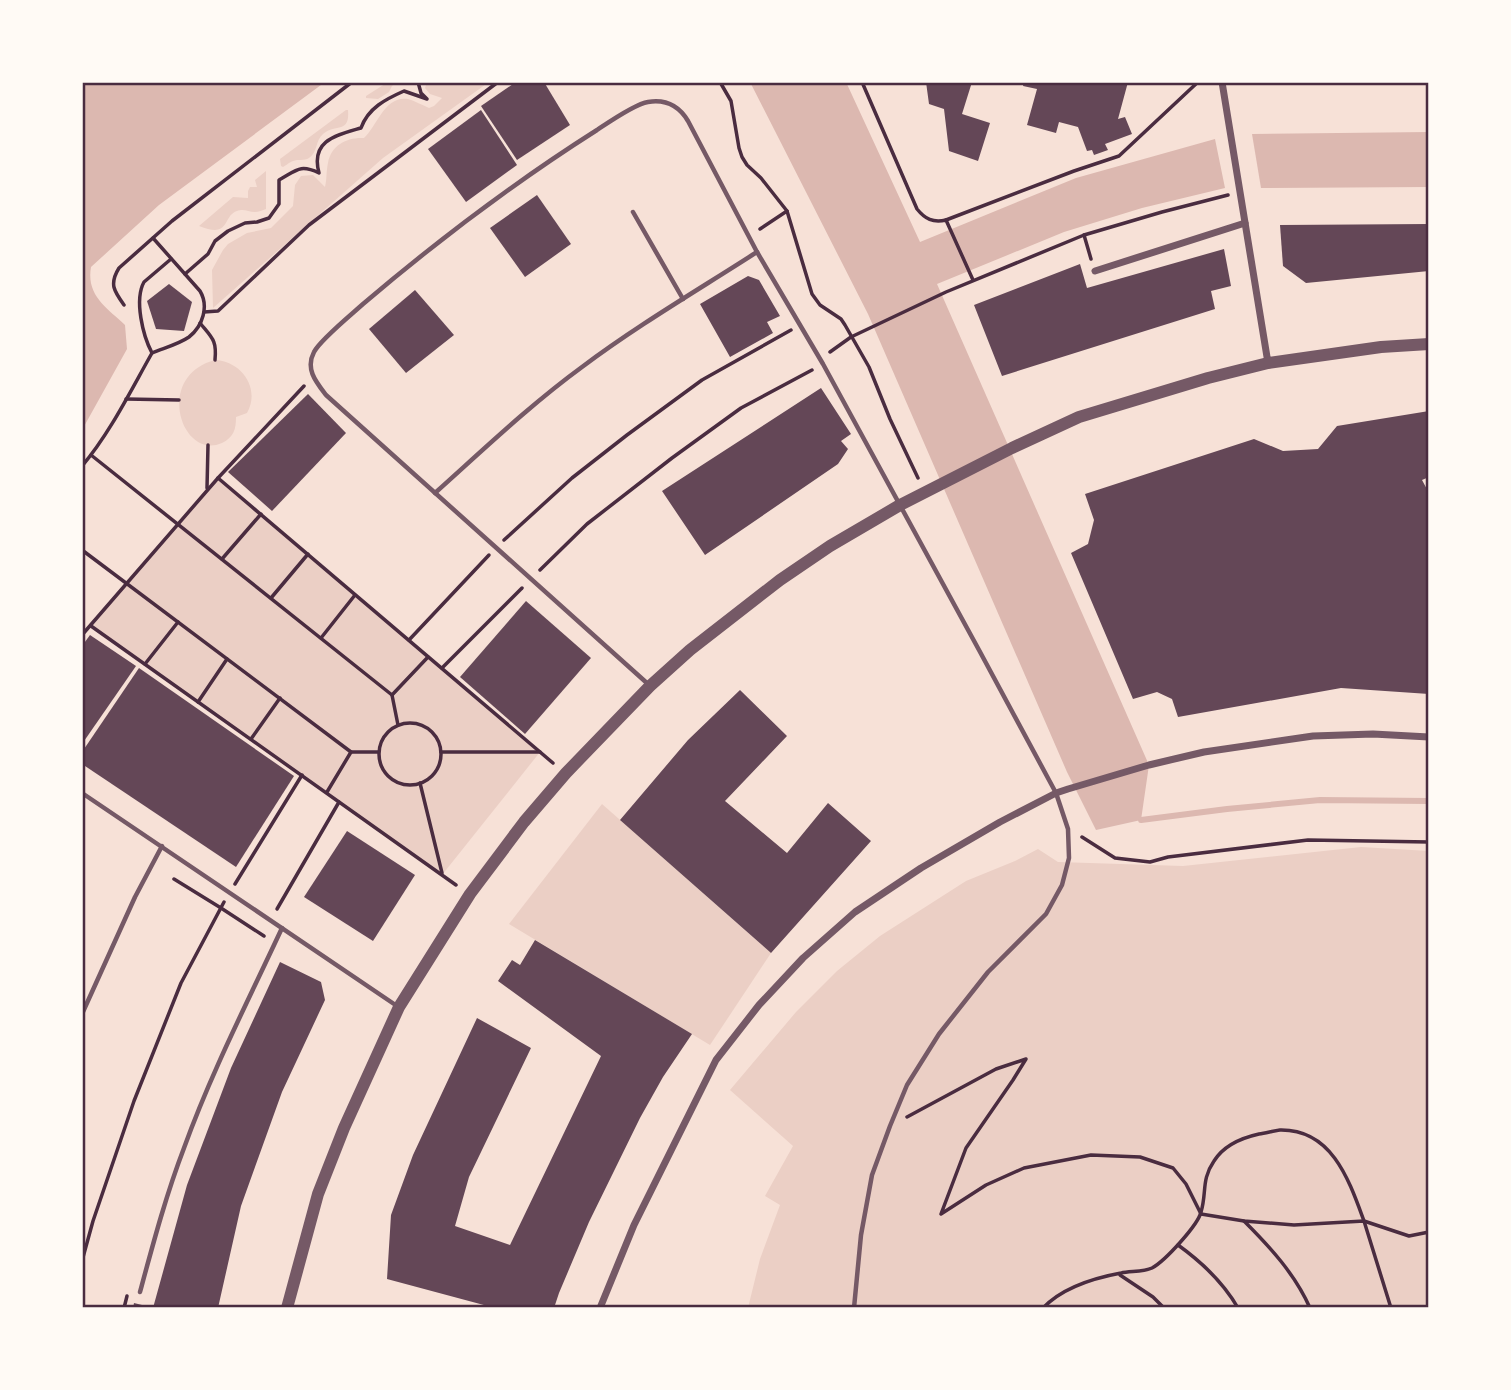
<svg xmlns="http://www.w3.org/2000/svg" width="1511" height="1390" font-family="'Sofia Sans Condensed',sans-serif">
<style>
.green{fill:#ebcfc5}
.water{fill:#dcb8b0}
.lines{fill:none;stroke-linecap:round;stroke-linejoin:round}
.stream{stroke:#dcb8b0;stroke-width:6}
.building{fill:#644757}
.path{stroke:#4a2c40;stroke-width:3.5}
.service{stroke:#755966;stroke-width:4.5}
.minor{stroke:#755966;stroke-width:7}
.tertiary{stroke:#755966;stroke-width:12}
.neatline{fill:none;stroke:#4a2c40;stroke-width:2.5}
</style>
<rect width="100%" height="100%" fill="#f7e1d7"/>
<g class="green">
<path d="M388,82H397L392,86L389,92L378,99L366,98V96Z"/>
<path d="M427,82H489L383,158L213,308L212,270L223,250L228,244L247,233L271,228L293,206L295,185L301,176L313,175L325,187C327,179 326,172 328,163C331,145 347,137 364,138C377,126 385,95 408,99C415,101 422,105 429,108L434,106L442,98L430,94L425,88Z"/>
<path d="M346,110H348C350,134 336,123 323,134C315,141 318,152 309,158C304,161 298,159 293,161C290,162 285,166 283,167L281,166L280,159Z"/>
<path d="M266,171V209C263,210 258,212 255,212C248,212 244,208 237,211C222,216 231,239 199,226L233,197L248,198V191L250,187H257L255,180Z"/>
<path d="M215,360C241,361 261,388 247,413L236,417C236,429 234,437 222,443C181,461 154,376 215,360Z"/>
<path d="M218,478L540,752L442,875L91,626Z"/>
<path d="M602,804L771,953L710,1045L509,924Z"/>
<path d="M1361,847L1429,851V1308H748L760,1259L780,1205L765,1196L793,1146L730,1090L796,1012L837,971L880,936L966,881L1015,861L1038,849L1058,862L1183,866Z"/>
</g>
<g class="water">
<path d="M82,82H325L159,205L91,267C86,296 107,308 125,325L127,349L82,430Z"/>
<path d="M750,82H846L920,242L1076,178L1215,139L1225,188L1142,208L1064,232L937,284L1149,765L1141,820L1096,830L1067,772L868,314Z"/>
<path d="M1429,132V187L1261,188L1252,134Z"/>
</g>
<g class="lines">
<path class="stream" d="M1141,820L1227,809L1320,800L1429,801"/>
</g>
<g class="building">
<path d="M516,82H544L570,125L517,160L481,106Z"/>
<path d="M926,82H972L962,114L990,123L978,161L949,151L944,109L929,104Z"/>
<path d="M1024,82H1128L1118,119L1125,117L1132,134L1105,144L1108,150L1094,155L1092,150L1087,151L1078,127L1059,122L1056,133L1027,125L1037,89L1023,86Z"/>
<path d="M481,110L517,165L466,202L428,149Z"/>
<path d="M537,195L571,244L525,277L490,228Z"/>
<path d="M1429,224V271L1306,283L1283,266L1280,225Z"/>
<path d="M1224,249L1231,286L1211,291L1215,309L1002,376L974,305L1080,264L1087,288Z"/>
<path d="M748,276L759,280L780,316L767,322L773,333L730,357L700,304Z"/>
<path d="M169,284L192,302L184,331L156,329L147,301Z"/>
<path d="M415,290L454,335L406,373L369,329Z"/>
<path d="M821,388L851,434L841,441L848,449L838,464L705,555L662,491Z"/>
<path d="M308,394L346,433L272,511L228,472Z"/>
<path d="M1429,411V477L1422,480L1429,493V694L1341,688L1178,717L1172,699L1157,692L1133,699L1071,553L1088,544L1094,520L1085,494L1254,439L1283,451L1318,449L1337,426Z"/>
<path d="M526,601L591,658L525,734L460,677Z"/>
<path d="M90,635L136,666L82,744V646Z"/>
<path d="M139,668L294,776L236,867L82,764V752Z"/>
<path d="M740,690L787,736L725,801L787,853L828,803L871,841L771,953L620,820L688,740Z"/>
<path d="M347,831L415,875L373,941L304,897Z"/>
<path d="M535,940L692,1034L663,1077L640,1118L589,1222L559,1293L554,1308H495L387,1279L391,1215L413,1155L477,1018L531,1048L469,1177L455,1226L510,1245L601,1056L498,981L512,960L520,965Z"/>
<path d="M280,962L321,982L325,1000L282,1092L241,1206L218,1308H153L187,1185L231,1068Z"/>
<path d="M134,1303L150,1307V1308H133Z"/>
</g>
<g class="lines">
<g class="path">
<path d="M720,82L731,101L739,148L742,157L747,165L761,178L787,211L812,294L820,305L841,319L845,325L869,367L890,419L918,478"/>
<path d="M862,82L917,209C925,219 933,223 946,220L973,280"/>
<path d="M946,220L1074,171L1119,156L1198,82"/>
<path d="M760,229L787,211"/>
<path d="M1084,235L1091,259"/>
<path d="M185,274L208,254L215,241L228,231L245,223L257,222L269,218L279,204V180C297,170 300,164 319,173C310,140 337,135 361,128C368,108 386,99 404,91L427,99L421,93L418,82"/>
<path d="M124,305C114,291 109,284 119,268L172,221L352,82"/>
<path d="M204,312L218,311L309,225L498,82"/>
<path d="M200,323C212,338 217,340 215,360"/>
<path d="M830,352L851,337L946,292L1084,235L1162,212L1228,195"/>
<path d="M152,353C164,348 179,344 189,337C203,326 209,306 200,291L153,238"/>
<path d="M126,399L179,400"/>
<path d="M91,455L392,695L398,725"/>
<path d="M82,466C110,433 131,390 152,353C143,336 134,300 144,282L171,259"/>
<path d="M218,478L553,763"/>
<path d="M207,488L208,445"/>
<path d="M504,540L572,478L627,435L702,380L791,330"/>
<path d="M82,550L351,752H378"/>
<path d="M222,559L261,514"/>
<path d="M540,570L587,524L672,458L741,408L812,370"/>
<path d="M271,598L308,554"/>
<path d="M91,626L456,885"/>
<path d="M82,635L218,478L304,386"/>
<path d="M321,638L355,595"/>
<path d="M409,640L489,555"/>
<path d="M145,664L178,622"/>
<path d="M442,668L522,588"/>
<path d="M392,695L428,657"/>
<path d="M198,702L227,659"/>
<circle cx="410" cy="754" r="31"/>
<path d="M251,739L280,698"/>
<path d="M441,752H540"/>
<path d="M420,783L442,873"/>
<path d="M327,792L351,752"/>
<path d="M1082,837L1115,858L1150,862L1168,857L1308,840L1429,842"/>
<path d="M174,879L221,908L264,936"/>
<path d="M235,884L302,775"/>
<path d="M277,909L339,802"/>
<path d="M907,1117L996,1069L1026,1059L1013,1080L966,1148L941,1214L986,1185L1024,1168L1091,1155L1140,1157L1173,1168L1186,1184L1201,1214"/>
<path d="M1201,1214L1244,1221L1294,1225L1364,1221L1391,1308"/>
<path d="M1244,1221C1270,1247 1295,1274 1310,1308"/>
<path d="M1178,1245C1203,1263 1223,1282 1238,1308"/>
<path d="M82,1261L93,1221L134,1101L181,983L224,902"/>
<path d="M1120,1275L1153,1297L1164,1308"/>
<path d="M124,1308L127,1296"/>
<path d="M1043,1308C1062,1288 1094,1278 1121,1273C1130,1271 1144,1272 1152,1268C1165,1261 1198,1225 1201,1212C1207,1192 1201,1180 1214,1161C1224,1145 1241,1138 1259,1134C1266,1133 1273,1131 1280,1130C1332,1129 1349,1180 1364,1221L1409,1236L1429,1232"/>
</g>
<g class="service">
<path d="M633,212L683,299"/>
<path d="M435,493C483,450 530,405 582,367C638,325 698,290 757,252"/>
<path d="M648,684L326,395C316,382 305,369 314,352C320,340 352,314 363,304C437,241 515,182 597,130C609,122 635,104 648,102C666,99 679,106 688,121L757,252L823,364L979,650L1056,793L1068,829L1069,858L1062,885L1046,914L988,972L939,1034L907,1085L890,1126L872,1175L861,1235L854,1308"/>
<path d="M82,793L397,1006"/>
<path d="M82,1014L135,897L162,846"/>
<path d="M140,1292C153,1244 166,1195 184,1148C211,1073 248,1001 282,928"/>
</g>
<g class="minor">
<path d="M1222,82L1268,363"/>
<path d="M1095,271L1245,223"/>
<path d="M600,1308L634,1225L716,1060L759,1005L803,958L855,912L921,868L1000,822L1056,793L1068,789L1149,765L1204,752L1313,736L1373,734L1429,737"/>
</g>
<path class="tertiary" d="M287,1308L318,1194L344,1128L399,1007L470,894L524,822L566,773L650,686L690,650L780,580L830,546L900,505L1012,448L1079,417L1208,378L1268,363L1381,347L1429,344"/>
</g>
<rect width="1511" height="1390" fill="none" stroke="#fffaf5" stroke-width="168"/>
<rect x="84" y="84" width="1343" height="1222" class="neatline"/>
</svg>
